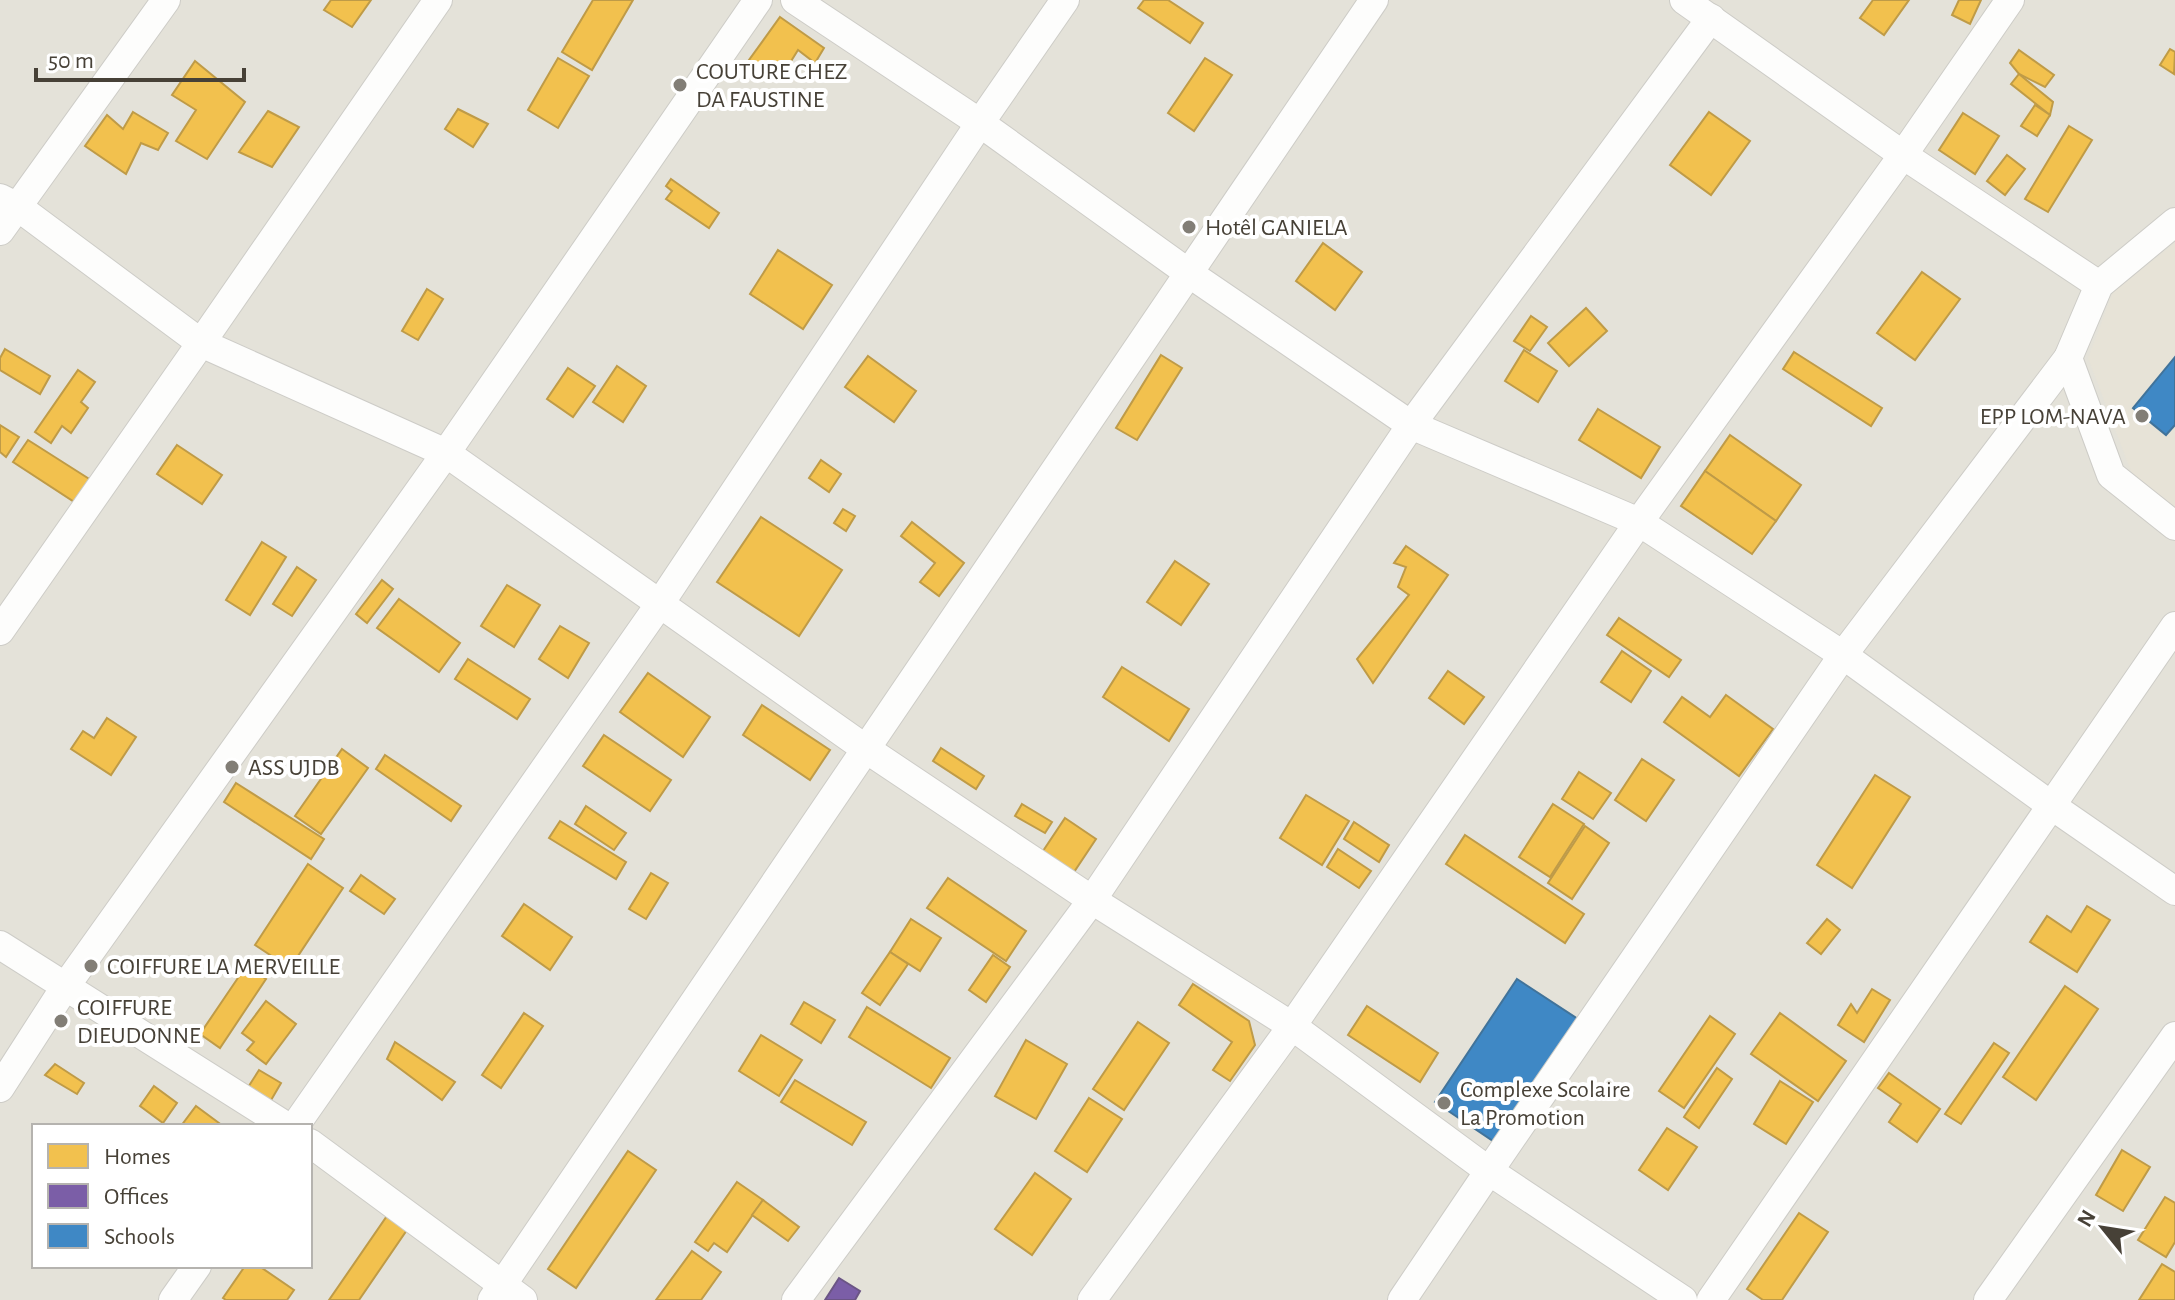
<svg xmlns="http://www.w3.org/2000/svg" width="2175" height="1300" font-family="'Alegreya Sans',sans-serif">
<style>
.residential{fill:#e4e2d9;fill-rule:evenodd}
.education{fill:#e7e3d7}
.homes{fill:#f2c14e;stroke:#bf9b47;stroke-width:2}
.offices{fill:#7b5ea7;stroke:#6b5585;stroke-width:2}
.schools{fill:#3f88c5;stroke:#41739a;stroke-width:2}
.lines{fill:none;stroke-linecap:round;stroke-linejoin:round}
.street-casing{stroke:#cdccc7;stroke-width:30}
.street{stroke:#fdfdfc;stroke-width:28}
.poi-dot{fill:#827e76;stroke:#fff;stroke-width:3}
.labels{text-anchor:middle;stroke-width:8;stroke-linejoin:round;paint-order:stroke}
.poi-label{font-size:24px;fill:#474137;stroke:#fff;text-anchor:start}
</style>
<rect width="100%" height="100%" fill="#f0f0eb"/>
<path class="residential" d="M0,0H2175V1300H0ZM34,1126H310V1266H34Z"/>
<path class="education" d="M2175,243V507L2132,474L2088,358L2113,292Z"/>
<g class="homes">
<path d="M331,0H371L352,27L324,10Z"/>
<path d="M593,0H633L592,70L562,52Z"/>
<path d="M1144,0H1168L1203,23L1190,43L1138,8Z"/>
<path d="M1873,0H1909L1884,35L1860,18Z"/>
<path d="M1959,0H1981L1970,24L1952,15Z"/>
<path d="M780,17L824,48L815,63L798,50L780,79L749,60Z"/>
<path d="M2170,49L2175,52L2174,74L2160,65Z"/>
<path d="M2019,50L2054,75L2045,87L2019,74L2010,63Z"/>
<path d="M558,58L589,76L558,128L528,110Z"/>
<path d="M1205,58L1232,75L1194,131L1168,113Z"/>
<path d="M195,61L245,102L207,159L176,141L196,110L172,95Z"/>
<path d="M2019,74L2053,102L2050,115L2011,84Z"/>
<path d="M2035,105L2050,115L2037,136L2021,126Z"/>
<path d="M458,109L488,124L473,147L445,129Z"/>
<path d="M268,111L299,127L272,167L239,152Z"/>
<path d="M133,112L168,133L158,150L141,143L126,174L85,146L107,115L123,129Z"/>
<path d="M1709,112L1750,141L1711,195L1670,165Z"/>
<path d="M1963,113L1999,136L1975,174L1939,150Z"/>
<path d="M2069,126L2092,140L2048,212L2025,199Z"/>
<path d="M2007,155L2025,169L2005,195L1987,181Z"/>
<path d="M671,179L719,213L709,228L666,199L672,191L666,186Z"/>
<path d="M1323,243L1362,272L1335,310L1296,281Z"/>
<path d="M778,250L832,285L803,329L750,294Z"/>
<path d="M1922,272L1960,299L1915,360L1877,333Z"/>
<path d="M427,289L443,299L418,340L402,331Z"/>
<path d="M1586,308L1607,331L1569,366L1548,343Z"/>
<path d="M1531,316L1547,327L1530,351L1514,341Z"/>
<path d="M5,349L50,376L40,394L0,370V358Z"/>
<path d="M1524,350L1557,371L1538,402L1505,381Z"/>
<path d="M1794,352L1882,408L1871,426L1783,369Z"/>
<path d="M1161,355L1182,368L1137,440L1116,428Z"/>
<path d="M868,356L916,391L894,422L845,387Z"/>
<path d="M617,366L646,386L623,422L593,402Z"/>
<path d="M568,368L595,386L573,417L547,399Z"/>
<path d="M78,370L95,382L81,402L88,408L71,433L62,426L51,443L35,432Z"/>
<path d="M1598,409L1660,447L1641,478L1579,440Z"/>
<path d="M0,425L19,437L6,457L0,452Z"/>
<path d="M1730,435L1801,485L1776,521L1705,471Z"/>
<path d="M28,440L94,482L79,505L13,462Z"/>
<path d="M177,445L222,475L202,504L157,474Z"/>
<path d="M821,460L841,474L829,492L809,478Z"/>
<path d="M1705,471L1776,521L1752,554L1681,506Z"/>
<path d="M843,509L855,516L846,531L834,523Z"/>
<path d="M761,517L842,570L799,636L717,582Z"/>
<path d="M912,522L964,563L939,596L920,582L935,563L901,536Z"/>
<path d="M262,542L286,557L250,615L226,600Z"/>
<path d="M1406,546L1448,575L1373,683L1357,659L1409,595L1398,587L1406,567L1394,563Z"/>
<path d="M1175,561L1209,584L1181,625L1147,602Z"/>
<path d="M297,567L316,580L292,616L273,604Z"/>
<path d="M382,580L393,589L367,623L356,614Z"/>
<path d="M507,585L540,605L514,647L481,626Z"/>
<path d="M399,599L460,643L439,672L377,628Z"/>
<path d="M1619,618L1681,660L1669,677L1607,635Z"/>
<path d="M560,626L589,643L568,678L539,659Z"/>
<path d="M1622,651L1651,671L1631,702L1601,682Z"/>
<path d="M468,659L530,699L517,719L455,679Z"/>
<path d="M1122,667L1189,709L1169,741L1103,697Z"/>
<path d="M1448,671L1484,697L1464,724L1429,698Z"/>
<path d="M648,673L710,717L683,757L620,712Z"/>
<path d="M1726,695L1773,729L1739,776L1664,722L1682,697L1710,717Z"/>
<path d="M762,705L830,750L810,780L743,735Z"/>
<path d="M107,718L136,737L111,775L71,749L83,731L94,738Z"/>
<path d="M604,735L671,780L650,811L583,766Z"/>
<path d="M941,748L984,776L976,789L933,761Z"/>
<path d="M342,749L368,768L321,834L295,816Z"/>
<path d="M385,755L461,806L451,821L376,769Z"/>
<path d="M1642,759L1674,780L1646,821L1615,800Z"/>
<path d="M1579,772L1611,793L1593,819L1562,799Z"/>
<path d="M1875,775L1910,797L1852,888L1817,865Z"/>
<path d="M236,783L324,839L311,859L224,802Z"/>
<path d="M1306,795L1349,821L1322,865L1280,838Z"/>
<path d="M1022,804L1052,822L1045,833L1015,816Z"/>
<path d="M1553,804L1584,824L1550,877L1519,857Z"/>
<path d="M586,806L626,833L614,850L575,824Z"/>
<path d="M1065,818L1096,839L1074,872L1043,851Z"/>
<path d="M560,821L626,862L616,879L549,838Z"/>
<path d="M1354,822L1389,845L1379,862L1344,839Z"/>
<path d="M1585,826L1609,843L1572,899L1548,883Z"/>
<path d="M1465,835L1584,914L1565,943L1446,864Z"/>
<path d="M1338,849L1371,871L1359,888L1327,867Z"/>
<path d="M308,864L343,888L290,968L255,945Z"/>
<path d="M651,873L668,883L646,919L629,909Z"/>
<path d="M361,875L395,899L384,914L350,891Z"/>
<path d="M948,878L1026,931L1006,961L927,908Z"/>
<path d="M524,904L572,937L550,970L502,936Z"/>
<path d="M2087,906L2110,920L2077,972L2030,942L2047,916L2071,932Z"/>
<path d="M911,919L941,938L920,971L890,952Z"/>
<path d="M1827,919L1840,930L1821,954L1807,943Z"/>
<path d="M890,952L908,964L880,1005L862,993Z"/>
<path d="M993,955L1010,967L986,1002L969,990Z"/>
<path d="M246,966L266,979L220,1048L200,1034Z"/>
<path d="M1193,984L1249,1021L1255,1045L1230,1081L1213,1070L1232,1042L1179,1005Z"/>
<path d="M2065,986L2098,1009L2036,1100L2003,1077Z"/>
<path d="M1872,989L1890,1000L1864,1042L1838,1025L1851,1004L1857,1013Z"/>
<path d="M266,1001L296,1024L266,1064L247,1050L254,1042L242,1033Z"/>
<path d="M804,1002L835,1020L821,1043L791,1024Z"/>
<path d="M1367,1006L1438,1053L1420,1082L1348,1035Z"/>
<path d="M867,1007L950,1058L931,1088L849,1037Z"/>
<path d="M524,1013L543,1026L501,1088L482,1075Z"/>
<path d="M1780,1013L1846,1061L1818,1101L1751,1054Z"/>
<path d="M1710,1016L1735,1034L1684,1108L1659,1091Z"/>
<path d="M1138,1022L1169,1043L1124,1110L1093,1089Z"/>
<path d="M761,1035L802,1060L779,1096L739,1071Z"/>
<path d="M1026,1040L1067,1064L1036,1119L995,1096Z"/>
<path d="M395,1042L455,1082L442,1100L387,1059Z"/>
<path d="M1994,1043L2009,1053L1961,1124L1945,1114Z"/>
<path d="M55,1064L84,1083L77,1094L45,1075Z"/>
<path d="M1717,1068L1732,1079L1699,1128L1684,1117Z"/>
<path d="M259,1070L281,1083L270,1102L247,1089Z"/>
<path d="M1889,1073L1940,1109L1917,1142L1889,1122L1901,1104L1878,1088Z"/>
<path d="M795,1080L866,1122L852,1145L781,1102Z"/>
<path d="M1780,1081L1813,1102L1786,1144L1754,1124Z"/>
<path d="M154,1086L177,1103L163,1123L140,1106Z"/>
<path d="M1089,1098L1122,1119L1087,1172L1055,1151Z"/>
<path d="M196,1106L223,1126H181Z"/>
<path d="M1667,1128L1697,1147L1668,1190L1639,1170Z"/>
<path d="M2122,1150L2150,1167L2123,1211L2096,1195Z"/>
<path d="M628,1151L656,1170L576,1288L548,1269Z"/>
<path d="M1035,1173L1071,1199L1032,1255L995,1229Z"/>
<path d="M737,1182L763,1200L727,1252L714,1243L708,1251L695,1242Z"/>
<path d="M2165,1197L2175,1203V1242L2166,1257L2138,1240Z"/>
<path d="M763,1200L799,1227L788,1241L752,1215Z"/>
<path d="M389,1213L409,1227L359,1300H329Z"/>
<path d="M1799,1213L1828,1232L1782,1300H1763L1747,1289Z"/>
<path d="M692,1251L721,1272L701,1300H656Z"/>
<path d="M2162,1264L2175,1272V1300H2139Z"/>
<path d="M245,1266H259L294,1290L287,1300H226L223,1298Z"/>
</g>
<path class="offices" d="M839,1278L860,1291L855,1300H825Z"/>
<g class="schools">
<path d="M2175,357V425L2166,435L2133,408Z"/>
<path d="M1517,979L1581,1021L1499,1145L1435,1102Z"/>
</g>
<g class="lines">
<defs>
<g id="street">
<path d="M795,0L980,123L1190,274L1411,425L1639,522L1843,655L2052,806L2175,891"/>
<path d="M1684,0L1903,155L2099,285"/>
<path d="M0,198L18,207L201,343L438,0"/>
<path d="M0,231L166,0"/>
<path d="M2068,358L2111,475L2175,526"/>
<path d="M0,631L201,343L446,453L866,749L1092,900L1292,1026L1489,1171L1402,1300"/>
<path d="M0,945L286,1126"/>
<path d="M0,1088L65,987L446,453L758,0"/>
<path d="M295,1126L659,605L980,123L1065,0"/>
<path d="M310,1143L523,1300"/>
<path d="M173,1300L197,1266"/>
<path d="M492,1300L1374,0"/>
<path d="M796,1300L1092,900L1411,425L1711,18"/>
<path d="M1092,1300L1292,1026L1639,522L1903,155L2010,0"/>
<path d="M1683,1300L1489,1171L1843,655L2068,358L2099,285L2175,222"/>
<path d="M1711,1300L2175,626"/>
<path d="M1988,1300L2175,1036"/>
</g>
</defs>
<use href="#street" class="street-casing"/>
<use href="#street" class="street"/>
</g>
<g class="poi-dot">
<circle cx="680" cy="85" r="8"/>
<circle cx="1189" cy="227" r="8"/>
<circle cx="2142" cy="416" r="8"/>
<circle cx="232" cy="767" r="8"/>
<circle cx="91" cy="966" r="8"/>
<circle cx="61" cy="1021" r="8"/>
<circle cx="1444" cy="1103" r="8"/>
</g>
<g class="labels">
<g class="poi-label">
<text x="696" y="79">COUTURE CHEZ<tspan x="696" dy="28">DA FAUSTINE</tspan></text>
<text x="1205" y="235">Hotêl GANIELA</text>
<text x="2126" y="424" text-anchor="end">EPP LOM-NAVA</text>
<text x="248" y="775">ASS UJDB</text>
<text x="107" y="974">COIFFURE LA MERVEILLE</text>
<text x="77" y="1015">COIFFURE<tspan x="77" dy="28">DIEUDONNE</tspan></text>
<text x="1460" y="1097">Complexe Scolaire<tspan x="1460" dy="28">La Promotion</tspan></text>
</g>
</g>
<rect x="32" y="1124" width="280" height="144" fill="#ffffff" stroke="#b5b3af" stroke-width="2"/>
<rect x="48" y="1144" width="40" height="24" fill="#f2c14e" stroke="#b5b3af" stroke-width="2"/>
<text x="104" y="1164" font-size="24" fill="#474137">Homes</text>
<rect x="48" y="1184" width="40" height="24" fill="#7b5ea7" stroke="#b5b3af" stroke-width="2"/>
<text x="104" y="1204" font-size="24" fill="#474137">Offices</text>
<rect x="48" y="1224" width="40" height="24" fill="#3f88c5" stroke="#b5b3af" stroke-width="2"/>
<text x="104" y="1244" font-size="24" fill="#474137">Schools</text>
<g transform="translate(2103 1228) rotate(300)" stroke="#ffffff" stroke-width="6" paint-order="stroke">
<path d="M0-6L14 30L0 20L-14 30Z" fill="#474137"/>
<text y="-12" font-size="22" font-weight="bold" text-anchor="middle" fill="#474137">N</text>
</g>
<path d="M36 68v12h208v-12" fill="none" stroke="#474137" stroke-width="4"/>
<text x="48" y="68" font-size="24" fill="#474137" stroke="#ffffff" stroke-width="6" paint-order="stroke">50 m</text>
</svg>
